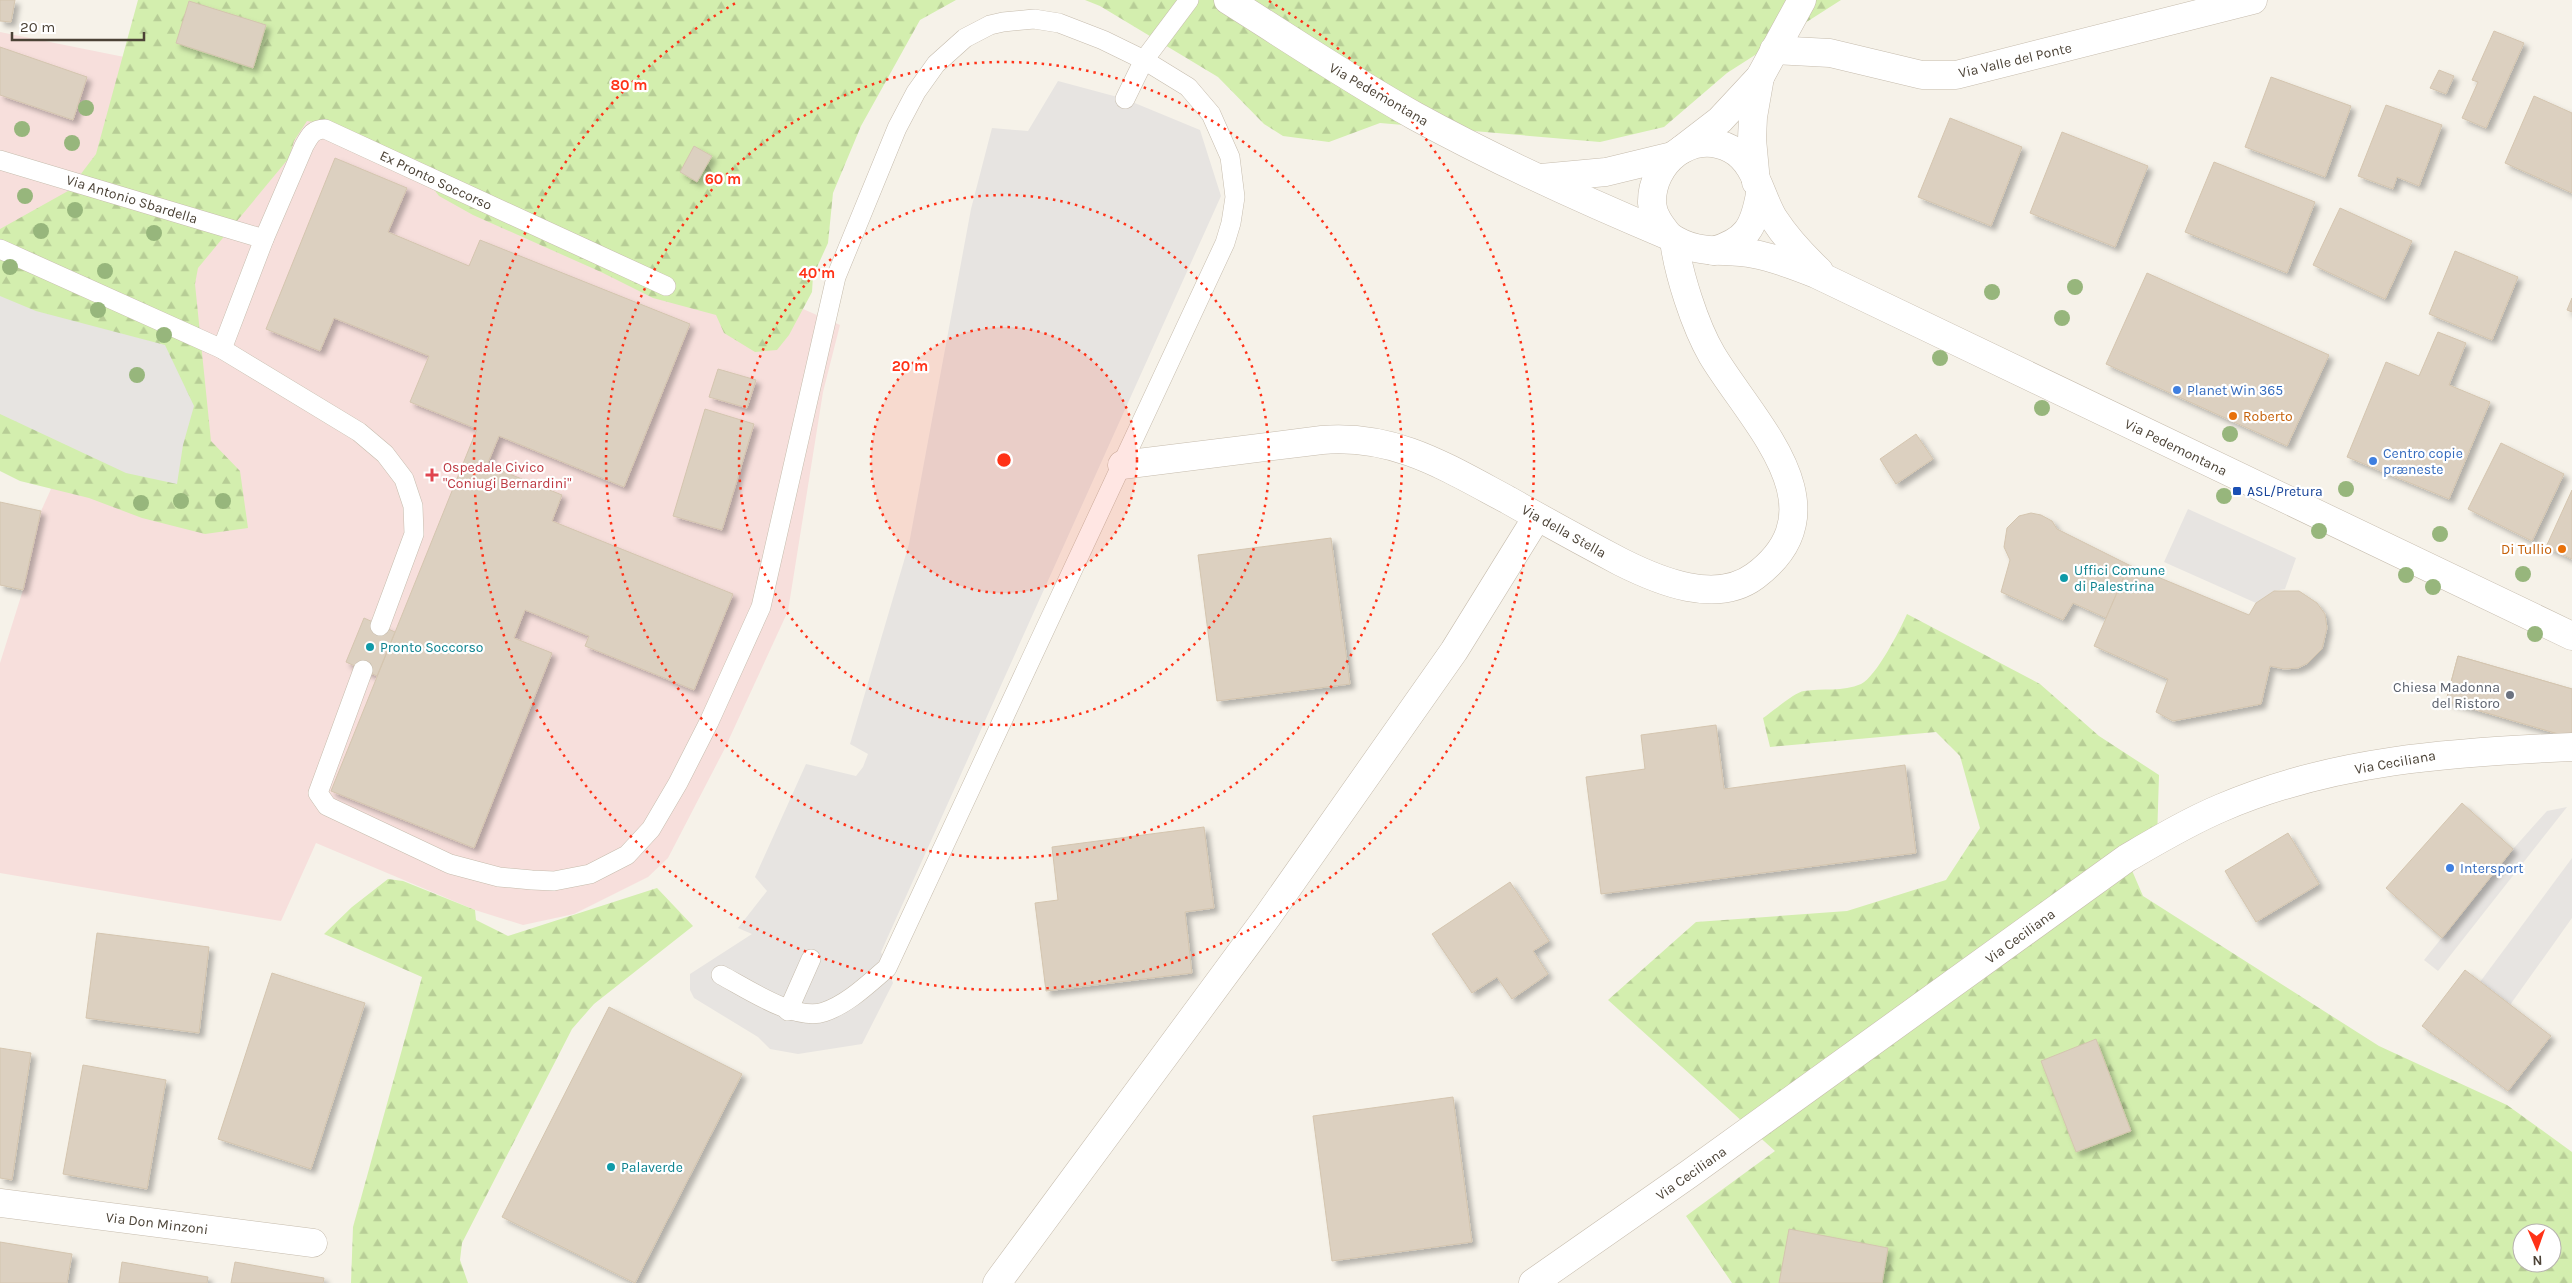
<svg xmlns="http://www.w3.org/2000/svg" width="2572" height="1283" font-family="Karla,sans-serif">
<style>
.medical{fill:#f7dfdc}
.forest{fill:url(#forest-firs);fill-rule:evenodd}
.parking{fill:#e7e4e1}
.building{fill:#dcd0c0;stroke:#d4c5af;filter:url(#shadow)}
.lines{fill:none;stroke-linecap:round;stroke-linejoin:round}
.service-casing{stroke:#c6bcad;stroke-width:20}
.minor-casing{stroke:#c6bcad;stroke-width:29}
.tertiary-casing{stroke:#c6bcad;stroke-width:29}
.service{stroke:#fff;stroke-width:19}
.minor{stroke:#fff;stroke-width:28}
.tertiary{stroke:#fff;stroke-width:28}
.tree{fill:#97b67c}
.ring{fill:none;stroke:#ff3217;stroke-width:2.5;stroke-dasharray:2.5 5}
.shop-dot{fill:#3f7fe0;stroke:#fff;stroke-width:2}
.food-dot{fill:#e8710a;stroke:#fff;stroke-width:2}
.health-dot{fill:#e0444e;stroke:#fff;stroke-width:2}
.transit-dot{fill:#1a4fb4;stroke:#fff;stroke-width:2}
.culture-dot{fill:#0f9aa8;stroke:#fff;stroke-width:2}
.worship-dot{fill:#6b7280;stroke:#fff;stroke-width:2}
.labels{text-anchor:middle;stroke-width:4.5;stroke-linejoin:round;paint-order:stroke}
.street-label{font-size:14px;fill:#4b4236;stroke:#fff}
.shop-label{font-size:14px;fill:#366cbe;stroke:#fff;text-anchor:start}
.food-label{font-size:14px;fill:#c56008;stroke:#fff;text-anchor:start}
.health-label{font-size:14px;fill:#be3a42;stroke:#fff;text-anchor:start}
.transit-label{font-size:14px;fill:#164399;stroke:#fff;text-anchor:start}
.culture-label{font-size:14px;fill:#0d838f;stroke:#fff;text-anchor:start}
.worship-label{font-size:14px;fill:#5b616d;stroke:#fff;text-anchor:end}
.centre{fill:#ff3217;stroke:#fff;stroke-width:2.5}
.ring-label{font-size:15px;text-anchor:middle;font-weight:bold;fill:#ff3217;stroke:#fff;stroke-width:4.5;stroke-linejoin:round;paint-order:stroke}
</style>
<defs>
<pattern id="forest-firs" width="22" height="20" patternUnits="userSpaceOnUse" patternTransform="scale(1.25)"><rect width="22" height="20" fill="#d3eeae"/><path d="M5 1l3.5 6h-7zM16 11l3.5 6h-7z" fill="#b7cd96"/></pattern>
<filter id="shadow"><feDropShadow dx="4.5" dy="4.5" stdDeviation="2.5" flood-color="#0004"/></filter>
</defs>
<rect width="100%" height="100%" fill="#f6f2e9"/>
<path class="medical" d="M0,32L303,93L840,325L823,392L788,611L724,750L668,858L648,877L574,914L523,925L475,910L316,843L281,921L0,873V663L23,590L41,511L51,489L0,445Z"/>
<g class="forest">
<path d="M138,0H956L920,20L861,126L833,193L828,243L813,276L812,292L789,335L777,350L755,352L724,333L716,315L653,298L601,272L473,215L439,196L422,174L334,125L307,121L294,141L289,158L198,268L195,284L211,441L240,471L248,528L205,534L142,518L89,498L20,481L0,471V229L68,191L96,154Z"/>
<path d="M1085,0H1841L1727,73L1664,127L1600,142L1380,123L1329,142L1283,136L1264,124L1218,77L1100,6Z"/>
<path d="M1907,614L2040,684L2099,736L2159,775L2157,840L2127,859L2143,896L2379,1046L2507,1105L2572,1152V1283H1732L1686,1216L1775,1151L1608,1000L1696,922L1847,911L1946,880L1980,828L1960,756L1936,732L1770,747L1763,718C1772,712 1795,692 1804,691C1822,688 1843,692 1861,684C1876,677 1900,630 1907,614ZM2522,1233H2552V1263H2522Z"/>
<path d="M388,879L403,881L475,910L476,920L508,936L657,888L693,926L594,1004L572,1029L462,1243L460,1260L468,1283H351L353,1227L422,977L324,934L352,907Z"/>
</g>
<g class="parking">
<path d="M1058,81L1125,99L1200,130L1221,196L881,952L893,983L862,1044L798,1054L770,1049L758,1037L694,998L690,990V974L752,934L738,928L767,891L755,877L806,764L856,776L863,767L868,754L850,744L909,544L971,209L992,128L1028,131Z"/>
<path d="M0,296L36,311L165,345L194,406L183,445L177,484L126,473L0,414Z"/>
<path d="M2188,509L2296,558L2285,589L2274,591L2256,603L2164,562Z"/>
<path d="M2567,807L2438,971L2424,960L2513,849L2547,811Z"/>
<path d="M2572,858V918L2510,1005L2480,982Z"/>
</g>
<g class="building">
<path d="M0,0H15L11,22L0,21Z"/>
<path d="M189,1L266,25L253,68L176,43Z"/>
<path d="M2494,31L2524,43L2486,128L2462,118L2478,82L2472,80Z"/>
<path d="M0,47L87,77L73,120L0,95Z"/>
<path d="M2439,70L2454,76L2446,94L2430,88Z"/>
<path d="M2271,77L2351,106L2325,177L2245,147Z"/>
<path d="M2534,96L2572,113V193L2505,163Z"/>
<path d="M2386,105L2442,125L2419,186L2397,177L2393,189L2358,176Z"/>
<path d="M1950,118L2022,147L1991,226L1918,197Z"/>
<path d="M2062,132L2148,166L2115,247L2030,213Z"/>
<path d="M694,146L712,156L697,182L680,172Z"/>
<path d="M335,158L407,188L388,232L469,266L480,240L690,324L624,487L499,436L487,465L562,495L552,521L733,594L694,690L585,646L589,636L525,610L514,638L552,653L474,848L331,791L477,429L410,402L429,356L334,318L320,351L266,329Z"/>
<path d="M2214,162L2315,202L2287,273L2185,232Z"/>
<path d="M2340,208L2412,241L2385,299L2313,265Z"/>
<path d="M2455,251L2518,277L2492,340L2429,314Z"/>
<path d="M2147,273L2329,355L2287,446L2106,364Z"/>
<path d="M2572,298V312L2567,310Z"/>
<path d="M2438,332L2466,343L2449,385L2490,402L2449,499L2347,457L2386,362L2419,376Z"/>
<path d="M718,369L756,380L747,408L709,397Z"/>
<path d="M705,409L754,424L722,530L673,516Z"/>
<path d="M1916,434L1933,459L1896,484L1880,459Z"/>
<path d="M2501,443L2564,474L2532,541L2468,509Z"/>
<path d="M2572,490V559L2546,547Z"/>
<path d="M0,502L41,511L23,590L0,585Z"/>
<path d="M2031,513L2041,515L2052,521L2057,529L2129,565L2106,618L2073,603L2063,620L2001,592L2010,560L2004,547L2007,528L2019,516Z"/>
<path d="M1331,538L1350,684L1217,701L1198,555Z"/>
<path d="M2129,565L2249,615L2256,603L2274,591H2299L2317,603L2325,614L2327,628L2322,649L2308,663L2298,668L2284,669L2270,666L2261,704L2173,721L2156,712L2168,679L2094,646Z"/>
<path d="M364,618L395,632L377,676L346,662Z"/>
<path d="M2458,656L2572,689V738L2446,701Z"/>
<path d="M2458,656L2572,689V738L2446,701Z"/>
<path d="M1716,725L1724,789L1905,765L1916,853L1601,894L1586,777L1645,769L1641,735Z"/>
<path d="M2462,803L2513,849L2442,938L2386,888Z"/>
<path d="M1204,827L1214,908L1185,912L1192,973L1046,991L1035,903L1058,900L1052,847Z"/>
<path d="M2288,833L2319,884L2256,922L2225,871Z"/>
<path d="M1510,882L1549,941L1533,951L1548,974L1512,999L1497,977L1472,993L1432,934Z"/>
<path d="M97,933L209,947L199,1033L86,1018Z"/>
<path d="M2465,970L2551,1036L2508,1091L2422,1026Z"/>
<path d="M272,973L365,1003L311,1169L218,1139Z"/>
<path d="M609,1007L742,1074L635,1283L502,1217Z"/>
<path d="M2096,1039L2131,1131L2076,1152L2041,1061Z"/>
<path d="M0,1048L31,1053L12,1180L0,1178Z"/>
<path d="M83,1065L166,1080L147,1189L63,1174Z"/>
<path d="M1453,1097L1472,1242L1332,1261L1313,1116Z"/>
<path d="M1789,1229L1888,1248L1882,1283H1779Z"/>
<path d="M0,1242L72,1254L67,1283H0Z"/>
<path d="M122,1262L208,1277L207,1283H119Z"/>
<path d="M235,1262L324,1278L323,1283H231Z"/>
</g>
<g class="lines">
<defs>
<g id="service">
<path d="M1125,99L1144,60L1189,0"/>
<path d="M0,160L264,239"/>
<path d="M0,249L222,349L359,432L385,454L404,479L413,506L414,534L380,626"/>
<path d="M222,349L264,239L304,146C310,135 313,129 325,129L666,286"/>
<path d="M363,670L318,793L327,806L450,864L499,877L532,880L554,881L590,874L627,855L651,829L678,783L709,722L761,607L836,277L897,128L916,92L936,64L965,38L990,25L1003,22L1034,19L1059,23L1103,40L1144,60L1188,87L1211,114L1230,157L1235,197L1231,223L1225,243L887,968C868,984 848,1004 824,1012C796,1022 746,988 721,975"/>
<path d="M788,1011L811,959"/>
</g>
<g id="minor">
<path d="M1774,50L1830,53L1922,75H1956L2253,0"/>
<path d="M1681,150L1720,120L1760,77L1802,0"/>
<path d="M1756,182L1752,139L1753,117L1760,77"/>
<path d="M1122,465L1322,440C1395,434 1446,467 1508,500C1545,521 1583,542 1621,562C1659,581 1716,605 1755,576C1846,508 1752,422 1712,355C1695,326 1678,273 1674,240"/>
<path d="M0,1203L313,1243"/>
<path d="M997,1283L1267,917L1454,651L1537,517"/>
<path d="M1533,1283L1689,1174L2127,858C2158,840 2188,822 2221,808C2332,760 2453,752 2572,747"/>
</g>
<g id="tertiary">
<path d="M1228,0C1290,39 1351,80 1415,116C1497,161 1583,200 1669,236C1698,256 1721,248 1754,254C1775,258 1796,266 1816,274L2572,636"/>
<path d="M1541,178L1606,172L1672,156"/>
<path d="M1669,236C1661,226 1653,216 1652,203C1651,163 1692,128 1731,149C1756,162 1760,196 1774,219C1787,239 1802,255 1819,271"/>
<path d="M1713,251C1747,241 1754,227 1760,194"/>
</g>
</defs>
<use href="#service" class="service-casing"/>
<use href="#minor" class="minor-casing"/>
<use href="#tertiary" class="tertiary-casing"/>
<use href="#service" class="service"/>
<use href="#minor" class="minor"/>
<use href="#tertiary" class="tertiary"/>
</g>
<g class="tree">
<circle cx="86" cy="108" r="8"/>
<circle cx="22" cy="129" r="8"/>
<circle cx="72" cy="143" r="8"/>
<circle cx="25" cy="196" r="8"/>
<circle cx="75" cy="210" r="8"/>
<circle cx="41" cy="231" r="8"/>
<circle cx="154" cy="233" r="8"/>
<circle cx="10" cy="267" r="8"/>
<circle cx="105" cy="271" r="8"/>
<circle cx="2075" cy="287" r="8"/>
<circle cx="1992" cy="292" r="8"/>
<circle cx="98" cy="310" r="8"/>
<circle cx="2062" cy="318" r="8"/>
<circle cx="164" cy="335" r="8"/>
<circle cx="1940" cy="358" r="8"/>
<circle cx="137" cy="375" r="8"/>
<circle cx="2042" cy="408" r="8"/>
<circle cx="2230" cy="434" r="8"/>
<circle cx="2346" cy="489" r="8"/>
<circle cx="2224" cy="496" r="8"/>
<circle cx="181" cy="501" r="8"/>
<circle cx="223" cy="501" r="8"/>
<circle cx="141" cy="503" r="8"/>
<circle cx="2319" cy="531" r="8"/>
<circle cx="2440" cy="534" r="8"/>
<circle cx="2523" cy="574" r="8"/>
<circle cx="2406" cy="575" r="8"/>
<circle cx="2433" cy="587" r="8"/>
<circle cx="2535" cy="634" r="8"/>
</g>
<circle cx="1004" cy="460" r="133" fill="#ff3217" fill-opacity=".12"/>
<g class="ring">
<circle cx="1004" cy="460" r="133"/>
<circle cx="1004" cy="460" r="265"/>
<circle cx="1004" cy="460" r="398"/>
<path d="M1269 1A530 530 0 1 1 739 1"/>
</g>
<g class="shop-dot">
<circle cx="2177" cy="390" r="5"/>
<circle cx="2373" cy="461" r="5"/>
<circle cx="2450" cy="868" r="5"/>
</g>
<g class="food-dot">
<circle cx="2233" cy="416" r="5"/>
<circle cx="2562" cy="549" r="5"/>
</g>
<path class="health-dot" d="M429.5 467.5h5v5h5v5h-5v5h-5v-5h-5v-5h5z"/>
<rect class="transit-dot" x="2232" y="486" width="10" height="10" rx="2.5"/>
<g class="culture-dot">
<circle cx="2064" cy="578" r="5"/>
<circle cx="370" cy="647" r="5"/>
<circle cx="611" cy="1167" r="5"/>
</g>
<circle class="worship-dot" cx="2510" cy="695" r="5"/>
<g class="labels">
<g class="street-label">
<text transform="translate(2015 60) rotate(-13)" y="5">Via Valle del Ponte</text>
<text transform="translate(1379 94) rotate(30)" y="5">Via Pedemontana</text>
<text transform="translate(436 180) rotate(25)" y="5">Ex Pronto Soccorso</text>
<text transform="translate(132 199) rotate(17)" y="5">Via Antonio Sbardella</text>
<text transform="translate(2176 447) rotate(26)" y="5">Via Pedemontana</text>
<text transform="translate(1564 531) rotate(29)" y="5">Via della Stella</text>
<text transform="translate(2395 762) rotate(-10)" y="5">Via Ceciliana</text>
<text transform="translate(2020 936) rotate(-36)" y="5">Via Ceciliana</text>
<text transform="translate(1691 1173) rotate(-35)" y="5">Via Ceciliana</text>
<text transform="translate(157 1223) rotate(7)" y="5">Via Don Minzoni</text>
</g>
<g class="shop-label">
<text x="2187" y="395">Planet Win 365</text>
<text x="2383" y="458">Centro copie<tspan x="2383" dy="16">præneste</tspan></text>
<text x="2460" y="873">Intersport</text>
</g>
<g class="food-label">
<text x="2243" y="421">Roberto</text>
<text x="2552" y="554" text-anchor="end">Di Tullio</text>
</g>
<g class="health-label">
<text x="443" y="472">Ospedale Civico<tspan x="443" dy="16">"Coniugi Bernardini"</tspan></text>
</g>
<g class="transit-label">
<text x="2247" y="496">ASL/Pretura</text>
</g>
<g class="culture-label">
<text x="2074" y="575">Uffici Comune<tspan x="2074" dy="16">di Palestrina</tspan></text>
<text x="380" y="652">Pronto Soccorso</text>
<text x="621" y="1172">Palaverde</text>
</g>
<g class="worship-label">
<text x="2500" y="692">Chiesa Madonna<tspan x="2500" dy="16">del Ristoro</tspan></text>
</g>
</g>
<circle cx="1004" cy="460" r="8" class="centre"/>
<g class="ring-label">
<text x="629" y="90">80 m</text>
<text x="723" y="184">60 m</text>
<text x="817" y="278">40 m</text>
<text x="910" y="371">20 m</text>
</g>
<g transform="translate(2537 1248) rotate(178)"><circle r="24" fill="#ffffff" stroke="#b7b3af"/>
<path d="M0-4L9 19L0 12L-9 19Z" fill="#ff3217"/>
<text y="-8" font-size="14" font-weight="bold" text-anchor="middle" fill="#4b4236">N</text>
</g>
<path d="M12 32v8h132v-8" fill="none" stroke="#4b4236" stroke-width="2.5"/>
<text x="20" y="32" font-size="15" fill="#4b4236" stroke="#ffffff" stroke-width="4" paint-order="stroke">20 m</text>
</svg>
